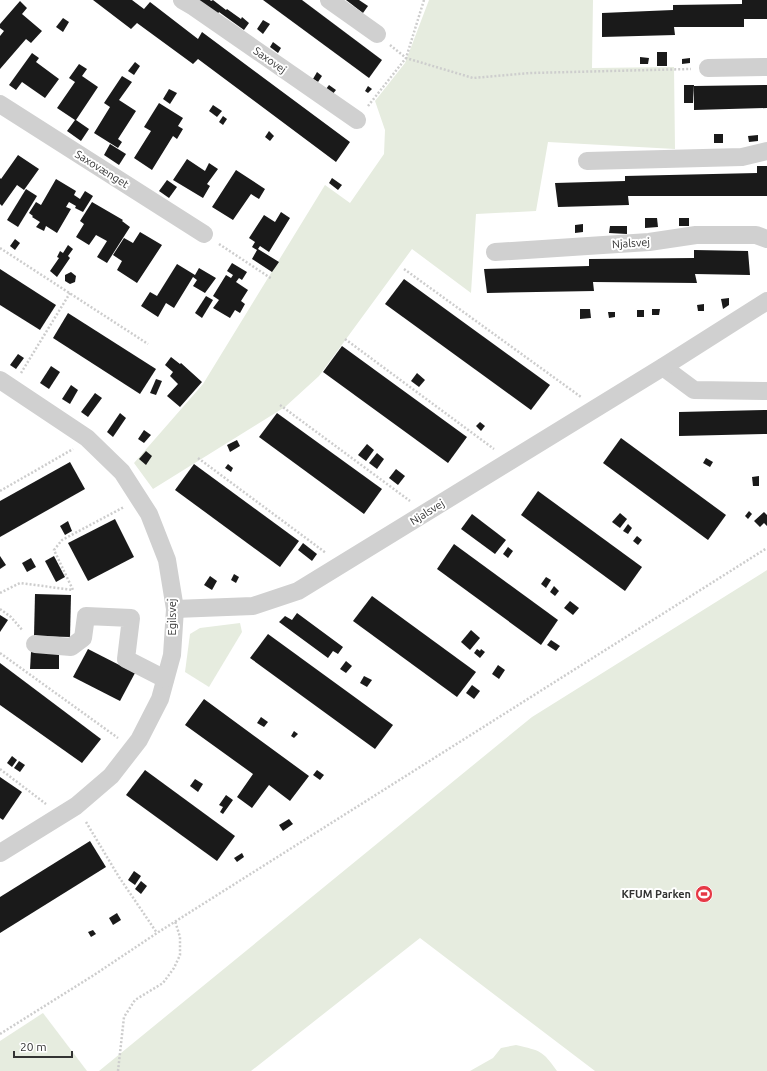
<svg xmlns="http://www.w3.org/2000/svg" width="767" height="1071" font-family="Ubuntu,sans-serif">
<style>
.green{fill:#e6ecdf}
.building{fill:#1a1a1a}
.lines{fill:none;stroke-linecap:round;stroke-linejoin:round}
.path{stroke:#cdcdcd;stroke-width:2.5;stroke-dasharray:2 2;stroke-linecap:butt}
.minor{stroke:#d0d0d0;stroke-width:18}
.labels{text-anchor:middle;stroke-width:4;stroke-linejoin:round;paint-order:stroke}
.street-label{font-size:11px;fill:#333;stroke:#fff}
.poi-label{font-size:11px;font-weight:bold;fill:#333;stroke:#fff;text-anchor:end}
</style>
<rect width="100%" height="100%" fill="#fff"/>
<g class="green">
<path d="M429,0H593L592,68L674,67L675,149L548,142L536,211L476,214L471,293L412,249L319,376L285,407L153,489L134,463L203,384L325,185L350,203L384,154L385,130L375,101L405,63Z"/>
<path d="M767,570V1071H595L420,938L251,1071H99L532,717Z"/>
<path d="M240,623L242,632L209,687L185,672L190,634L200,628Z"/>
<path d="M43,1013L87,1071H0V1041Z"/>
<path d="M516,1045C541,1051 542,1050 557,1071H470L493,1058L501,1048Z"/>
</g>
<g class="building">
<path d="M93,0H132L144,9L150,2L198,39L202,32L350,142L336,162L198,59L193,64L137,23L131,29Z"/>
<path d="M196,0H210L211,1L213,0L226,10L227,9L241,19L242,17L249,23L244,30L219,12L217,15Z"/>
<path d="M263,0H302L382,60L369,78Z"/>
<path d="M346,0H359L368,6L363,13Z"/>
<path d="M742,0H767V19H744V27H674L675,35L602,37V13L673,10V5L742,4Z"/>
<path d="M20,1L27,8L22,14L42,31L31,43L26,39L0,69V36L4,31L0,28V24Z"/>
<path d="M63,18L69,22L63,32L56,27Z"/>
<path d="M263,20L270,24L263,34L257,29Z"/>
<path d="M273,42L281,48L278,53L270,47Z"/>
<rect x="657" y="52" width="10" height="14"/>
<path d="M32,53L39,58L36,62L59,79L45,98L22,82L16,90L9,85Z"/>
<path d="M640,57L649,58L648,64H640Z"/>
<path d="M690,58V63L682,64V59Z"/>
<path d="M135,62L140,66L134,75L128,71Z"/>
<path d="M79,64L87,69L82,76L98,87L76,120L89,129L81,141L67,131L75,120L57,108L75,82L69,78Z"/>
<path d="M317,72L322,76L318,82L313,79Z"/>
<path d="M122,76L132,82L119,100L136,111L118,139L122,142L118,148L94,133L110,107L104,103Z"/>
<path d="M329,85L336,90L332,95L326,89Z"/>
<path d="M684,85H694L693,103H684Z"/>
<path d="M767,85V108L694,110V86Z"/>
<path d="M368,86L372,89L368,93L365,91Z"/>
<path d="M169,89L177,93L170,104L163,99Z"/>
<path d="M159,103L183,118L178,126L183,129L177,139L173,136L152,170L134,158L151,131L144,127Z"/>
<path d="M213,105L222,111L217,117L209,111Z"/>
<path d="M223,116L227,119L223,125L219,122Z"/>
<path d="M269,131L274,136L270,141L265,137Z"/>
<rect x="714" y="134" width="9" height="9"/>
<path d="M758,135V141L749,142L748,136Z"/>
<path d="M110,144L126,154L119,165L104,155Z"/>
<path d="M18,155L39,169L24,190L17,185L2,206L0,204V178L1,179Z"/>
<path d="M187,159L205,171L209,163L218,169L207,184L210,186L203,198L173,180Z"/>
<path d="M757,166H767V196H628L629,205L558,207L555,183L625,181V176L757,173Z"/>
<path d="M236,170L265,189L259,199L251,194L233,220L212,207Z"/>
<path d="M332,178L342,185L338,190L329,183Z"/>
<path d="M56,179L76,191L74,195L80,199L85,191L93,196L83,212L75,208L76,206L69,202L66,207L71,209L57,233L46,226L44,231L36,227L40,222L32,217L33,216L29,213L36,202L41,205Z"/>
<path d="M167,180L177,187L169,198L159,191Z"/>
<path d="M26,189L37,196L18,227L7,220Z"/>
<path d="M92,202L123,220L122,221L130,227L107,263L97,257L107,241L96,235L89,245L76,237L84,224L80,221Z"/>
<path d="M281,212L290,218L269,252L260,246L258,249L279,262L272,272L252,259L257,250L252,247L255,242L249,238L264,215L275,222Z"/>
<path d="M645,218H657L658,227L645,228Z"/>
<rect x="679" y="218" width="10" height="8"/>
<path d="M583,224V232L575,233V225Z"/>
<path d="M610,226H627V234L609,233Z"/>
<path d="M140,232L162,245L137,283L117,270L122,261L113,255L124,238L133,243Z"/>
<path d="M15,239L20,243L15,250L10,246Z"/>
<path d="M68,245L73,249L68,256L70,258L57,277L50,271L59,258L57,257L60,251L63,253Z"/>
<path d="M694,250L748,251L750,275L695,274L697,283L593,282L594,291L487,293L484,269L589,266V259L694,258Z"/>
<path d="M232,263L247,272L242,280L239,278L236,282L248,290L241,301L245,304L240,313L235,310L230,318L213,308L219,300L213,296L226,275L231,278L233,275L227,271Z"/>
<path d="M177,264L195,275L199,268L216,278L205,293L193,286L197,280L193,277L174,308L166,303L158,317L141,306L150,292L157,296Z"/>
<path d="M0,269L56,305L40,330L0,305Z"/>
<path d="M71,272L76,276L75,282L70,284L65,281V275Z"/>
<path d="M404,279L550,385L531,410L385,304Z"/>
<path d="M206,296L213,300L202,318L195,313Z"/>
<path d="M729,298V305L723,309L721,299Z"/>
<path d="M704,304V311H698L697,305Z"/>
<path d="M580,309H590L591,318L580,319Z"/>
<path d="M652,309H660L659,315H652Z"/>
<rect x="637" y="310" width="7" height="7"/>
<path d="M608,312H615V317L609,318Z"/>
<path d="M68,313L156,369L140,394L53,338Z"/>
<path d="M342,346L467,437L448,463L323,372Z"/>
<path d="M18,354L24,358L16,369L10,365Z"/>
<path d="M171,357L180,364L181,363L202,382L180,407L167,396L178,384L170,376L173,372L165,365Z"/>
<path d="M51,366L60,372L49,389L40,383Z"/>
<path d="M417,373L425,380L419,387L411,381Z"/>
<path d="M156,379L162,381L156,395L150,393Z"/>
<path d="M71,385L78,390L70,404L62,399Z"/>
<path d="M95,393L102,398L88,417L81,412Z"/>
<path d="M767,410V434L679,436V412Z"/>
<path d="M120,413L126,418L113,437L107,432Z"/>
<path d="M277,413L382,489L364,514L259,437Z"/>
<path d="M480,422L485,426L481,431L476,426Z"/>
<path d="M144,430L151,435L144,443L138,439Z"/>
<path d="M621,438L726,515L708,540L603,463Z"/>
<path d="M237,440L240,446L230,452L227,445Z"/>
<path d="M367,444L374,450L366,461L358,455Z"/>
<path d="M146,451L152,456L146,465L139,459Z"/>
<path d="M377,453L384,459L377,469L369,463Z"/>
<path d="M706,458L713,462L710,467L703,463Z"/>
<path d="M70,462L85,489L0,537V501Z"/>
<path d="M194,464L299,541L280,567L175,490Z"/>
<path d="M228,464L233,468L231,472L225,468Z"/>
<path d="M396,469L405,476L398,485L389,478Z"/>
<path d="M759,476V486H753L752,477Z"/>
<path d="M538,491L642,567L625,591L521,515Z"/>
<path d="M749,511L752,514L748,519L745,516Z"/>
<path d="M764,512L767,515V526L764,523L760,527L754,521Z"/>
<path d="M620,513L627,519L620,528L612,522Z"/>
<path d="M472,514L506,540L495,554L461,529Z"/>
<path d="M115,519L134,557L88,581L68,543Z"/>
<path d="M68,521L72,531L65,535L60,526Z"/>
<path d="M628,524L632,528L628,534L623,531Z"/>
<path d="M637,536L642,540L638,545L633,541Z"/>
<path d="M303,543L317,554L312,561L298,550Z"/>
<path d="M454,544L558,620L541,645L437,569Z"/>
<path d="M508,547L513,551L508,558L503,554Z"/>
<path d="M0,556L6,565L0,569Z"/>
<path d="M54,556L65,577L56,582L45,561Z"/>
<path d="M31,558L36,567L27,572L22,563Z"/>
<path d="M234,574L239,577L236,583L231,580Z"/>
<path d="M210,576L217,581L212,590L204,585Z"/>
<path d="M546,577L551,580L546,588L541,584Z"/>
<path d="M554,586L559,591L555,596L550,592Z"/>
<path d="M35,594L71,595L70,637L34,636Z"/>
<path d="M372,596L476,672L457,697L353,621Z"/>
<path d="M570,601L579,608L573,615L564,608Z"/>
<path d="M297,613L343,647L338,654L333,651L328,658L279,622L285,616L292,620Z"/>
<path d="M0,615L8,620L0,632Z"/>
<path d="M471,630L480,638L470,650L461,642Z"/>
<path d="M268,634L393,725L375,749L250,658Z"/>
<path d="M551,640L560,646L556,651L547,645Z"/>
<path d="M88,649L135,673L120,701L73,677Z"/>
<path d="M477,649L480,651L481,649L485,652L480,658L474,653Z"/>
<path d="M31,652H59V669H30Z"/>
<path d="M346,661L352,666L346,673L340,669Z"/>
<path d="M0,663L101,739L82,763L0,705Z"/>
<path d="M498,665L505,670L499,679L492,674Z"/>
<path d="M364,676L372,680L367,687L360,683Z"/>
<path d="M472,685L480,691L474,699L466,693Z"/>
<path d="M204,699L309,776L290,801L269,785L252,808L237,797L253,774L185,725Z"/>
<path d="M261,717L268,722L264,727L257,723Z"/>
<path d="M294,731L298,734L294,738L291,736Z"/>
<path d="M12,756L17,760L12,767L7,763Z"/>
<path d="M19,761L25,765L20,772L14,768Z"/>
<path d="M145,770L235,836L217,861L126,795Z"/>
<path d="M317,770L324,775L320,780L313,775Z"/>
<path d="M0,777L22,792L3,820L0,818Z"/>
<path d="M195,779L203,784L198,792L190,786Z"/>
<path d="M226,795L233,800L223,814L220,812L223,807L219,805Z"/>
<path d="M289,819L293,824L283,831L279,825Z"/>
<path d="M90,841L106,867L0,933V897Z"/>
<path d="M242,853L244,857L237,862L234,858Z"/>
<path d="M134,871L141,876L135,885L128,880Z"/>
<path d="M141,881L147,886L141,894L135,889Z"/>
<path d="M117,913L121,920L113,925L109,918Z"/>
<path d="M93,930L96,934L91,937L88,932Z"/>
</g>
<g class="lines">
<g class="path">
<path d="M390,45L406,58L473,78L530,73L691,69"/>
<path d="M368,106L406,58L424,0"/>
<path d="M219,244L272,279"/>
<path d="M0,248L148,344"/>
<path d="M404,269L581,397"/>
<path d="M345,339L494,449"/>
<path d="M21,373L70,293"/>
<path d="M280,405L410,501"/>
<path d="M198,458L326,553"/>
<path d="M0,491L73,449"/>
<path d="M0,593L20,583L73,590L54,550L62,540L124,507"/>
<path d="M0,609L11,617L23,631"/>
<path d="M0,653L118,738"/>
<path d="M0,769L46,804"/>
<path d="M86,822L119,877L157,933"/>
<path d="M0,1034L94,975L157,933L767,548"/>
<path d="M118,1071L124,1017L135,1000L163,983L174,968L180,955V937L175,921"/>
</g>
<g class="minor">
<path d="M182,0L194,7L357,120"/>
<path d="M329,0L377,34"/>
<path d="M708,68L767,67"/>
<path d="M0,104L204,234"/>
<path d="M587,161L742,157L767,151"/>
<path d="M495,252L649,242L696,235H756L767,239"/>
<path d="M663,367L694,390L767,391"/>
<path d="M0,380L87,438L122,472L149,514L167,560L175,609L172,655L160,699L139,740L111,776L76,806L0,853"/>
<path d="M175,609L253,606L298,591L663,367L767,301"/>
<path d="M35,644L71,647L83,638L86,616L131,618L126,659L165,679"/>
</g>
</g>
<defs>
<symbol id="stadium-disc" viewBox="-11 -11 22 22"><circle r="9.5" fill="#e63946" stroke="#fff"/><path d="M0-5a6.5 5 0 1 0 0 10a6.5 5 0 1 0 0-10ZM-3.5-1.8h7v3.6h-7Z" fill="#fff"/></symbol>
</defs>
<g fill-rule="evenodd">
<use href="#stadium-disc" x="694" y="884" width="20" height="20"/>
</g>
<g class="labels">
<g class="street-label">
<text transform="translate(270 60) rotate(35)" y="4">Saxovej</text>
<text transform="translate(102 169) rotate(32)" y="4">Saxovænget</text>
<text transform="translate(631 243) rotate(-4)" y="4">Njalsvej</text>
<text transform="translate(427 512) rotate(-32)" y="4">Njalsvej</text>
<text transform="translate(172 617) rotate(-90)" y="4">Egilsvej</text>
</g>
<g class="poi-label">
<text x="691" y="898">KFUM Parken</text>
</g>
</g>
<path d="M14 1051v6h58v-6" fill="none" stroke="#333333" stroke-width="2"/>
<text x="20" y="1051" font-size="12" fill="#333333" stroke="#ffffff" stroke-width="3" paint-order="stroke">20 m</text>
</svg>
